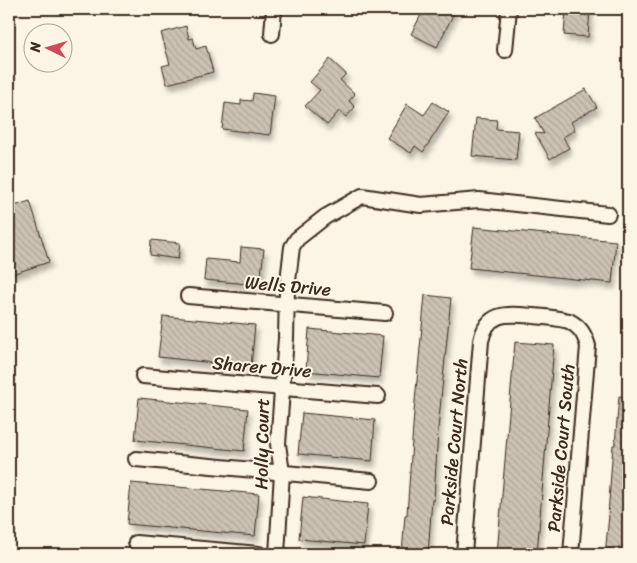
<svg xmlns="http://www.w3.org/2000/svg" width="637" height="563" font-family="Sriracha,sans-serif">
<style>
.building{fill:url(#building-back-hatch);stroke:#3b2a1e;filter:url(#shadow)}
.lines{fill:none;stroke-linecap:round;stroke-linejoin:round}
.street-casing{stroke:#3b2a1e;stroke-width:18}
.street{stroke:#fcf5e5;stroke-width:14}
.labels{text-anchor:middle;stroke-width:4;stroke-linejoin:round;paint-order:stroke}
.street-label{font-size:18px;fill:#3b2a1e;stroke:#fcf5e5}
</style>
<defs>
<pattern id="building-back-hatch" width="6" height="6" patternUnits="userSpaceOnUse" patternTransform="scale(1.25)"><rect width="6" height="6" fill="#ccc2b3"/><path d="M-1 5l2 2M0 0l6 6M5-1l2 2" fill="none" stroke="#b0a79a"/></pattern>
<filter id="shadow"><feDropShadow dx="3" dy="5.5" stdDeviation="2.5" flood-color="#0004"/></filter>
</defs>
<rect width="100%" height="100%" fill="#fcf5e5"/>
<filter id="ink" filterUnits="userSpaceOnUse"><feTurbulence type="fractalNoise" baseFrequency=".02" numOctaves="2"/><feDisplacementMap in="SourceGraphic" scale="10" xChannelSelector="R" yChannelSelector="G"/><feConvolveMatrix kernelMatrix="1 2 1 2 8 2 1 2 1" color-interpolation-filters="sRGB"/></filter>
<g filter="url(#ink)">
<g class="building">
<path d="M424,9H456L437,47L411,34Z"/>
<path d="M566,9H590L588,37L564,35Z"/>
<path d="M186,26L189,39L193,38L196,49L206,46L213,72L167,84L162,66L170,64L161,33Z"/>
<path d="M330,59L346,74L340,80L355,94L349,101L355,107L346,117L339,111L327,125L305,106L320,90L310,82Z"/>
<path d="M586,89L597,107L571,122L575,130L563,137L569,148L550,159L535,133L544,134L535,118Z"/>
<path d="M253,93L275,96L270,135L222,129L225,103L241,105V100L252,101Z"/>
<path d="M433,102L449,112L423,152L415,146L411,153L387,138L407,104L424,115Z"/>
<path d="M476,118L497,120L496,129L519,131L516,160L472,156Z"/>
<path d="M30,201L49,262L9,275V214L16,212L14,206Z"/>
<path d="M474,227L616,241L612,283L469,268Z"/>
<path d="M151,240L180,243L178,259L150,255Z"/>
<path d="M241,247L264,249L260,285L204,280L206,259L240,262Z"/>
<path d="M425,295L451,298L438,429L434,500H432L428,554H402L405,515H407L414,412Z"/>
<path d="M163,316L255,325L251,367L158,357Z"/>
<path d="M309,329L383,336L379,378L306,371Z"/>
<path d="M515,342L554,345L537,554H497Z"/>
<path d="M619,396L628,397V554H605L609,516H608L613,445H615Z"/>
<path d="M139,398L248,409L244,451L135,440Z"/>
<path d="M302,413L375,420L372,461L298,454Z"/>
<path d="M131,483L259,494L255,536L127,524Z"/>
<path d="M303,497L368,504L364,545L299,539Z"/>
</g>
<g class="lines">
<defs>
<g id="street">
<path d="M272,34L274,9"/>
<path d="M505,50L509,9"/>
<path d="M188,296L385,313"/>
<path d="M143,376L378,396"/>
<path d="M136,459L371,481"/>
<path d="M136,543L259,554"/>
<path d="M277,554L282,473L278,444L286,338L287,289L292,247L297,239L325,217L362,196L421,205L479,200L608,214"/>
<path d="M464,554L481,341C487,310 509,314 534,316C546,317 557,318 569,321C580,327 584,333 588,346L571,554"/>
</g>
</defs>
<use href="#street" class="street-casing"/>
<use href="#street" class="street"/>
</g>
</g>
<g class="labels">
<g class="street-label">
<text transform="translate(288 286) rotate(5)" y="6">Wells Drive</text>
<text transform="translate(262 367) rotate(5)" y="6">Sharer Drive</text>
<text transform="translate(454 442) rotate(-85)" y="6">Parkside Court North</text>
<text transform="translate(262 444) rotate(-89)" y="6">Holly Court</text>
<text transform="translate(561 448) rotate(-85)" y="6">Parkside Court South</text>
</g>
</g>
<rect width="637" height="563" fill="none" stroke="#fcf5e5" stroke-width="30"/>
<rect x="15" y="15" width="607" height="533" fill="none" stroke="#3b2a1e" stroke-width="2" filter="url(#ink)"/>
<g transform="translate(48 48) rotate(275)"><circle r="24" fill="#fcf5e5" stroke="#afa495"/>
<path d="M0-4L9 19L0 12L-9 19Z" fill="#d1495b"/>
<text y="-8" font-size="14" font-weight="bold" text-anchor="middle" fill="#3b2a1e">N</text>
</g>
</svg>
